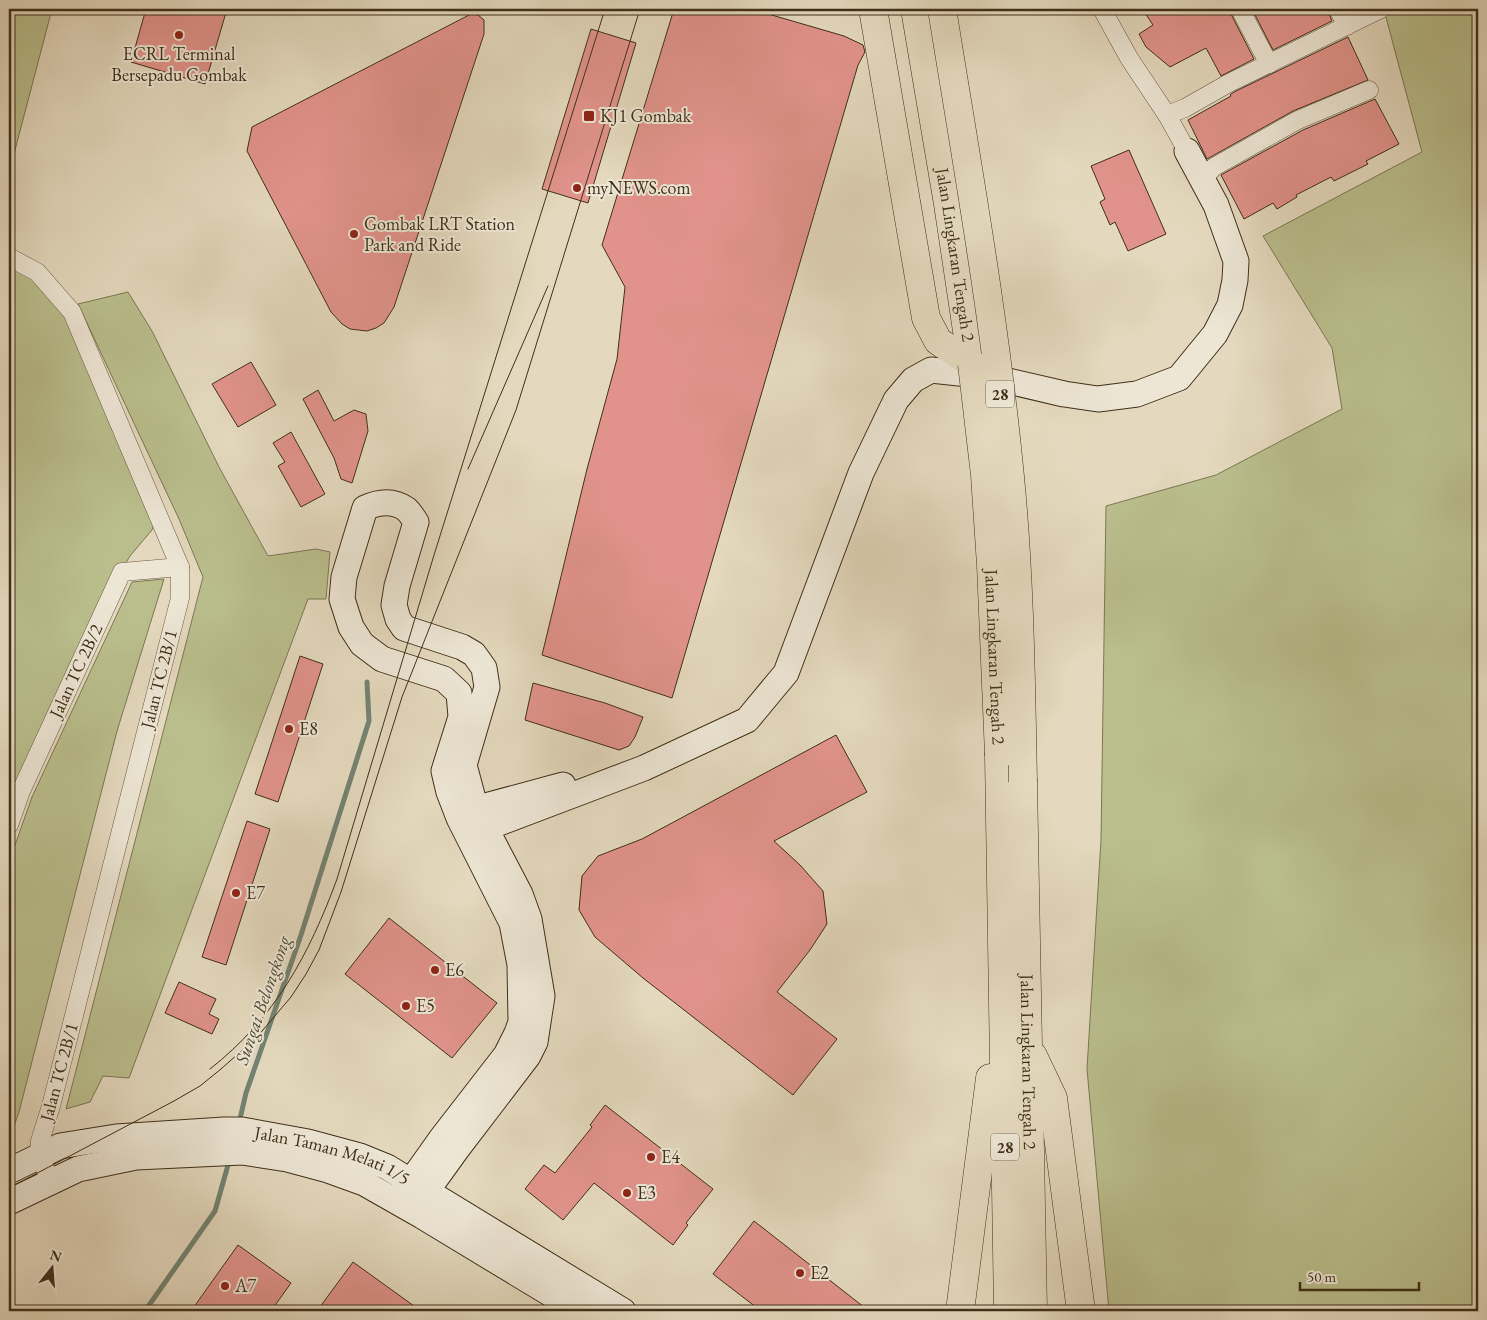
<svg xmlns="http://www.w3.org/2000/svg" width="1487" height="1320" font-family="'EB Garamond',serif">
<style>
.green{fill:#babe8d;stroke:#7d7753}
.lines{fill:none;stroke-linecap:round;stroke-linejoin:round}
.stream{stroke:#748372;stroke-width:5}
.building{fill:#e1938b;stroke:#403019}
.street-casing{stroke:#695a42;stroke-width:19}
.secondary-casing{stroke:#403019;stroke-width:27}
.highway-casing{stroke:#403019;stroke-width:29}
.street{stroke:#ede6d5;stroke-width:18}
.secondary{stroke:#ede6d5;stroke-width:25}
.highway{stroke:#e4d9be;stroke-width:28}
.tram{stroke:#403019;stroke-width:1}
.highway-bridge-casing{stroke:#403019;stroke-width:29;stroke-linecap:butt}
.highway-bridge{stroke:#e4d9be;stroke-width:28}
.poi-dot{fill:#8f2418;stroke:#ede6d5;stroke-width:2}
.labels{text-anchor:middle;stroke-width:4;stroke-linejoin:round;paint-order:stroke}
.shield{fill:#ede6d5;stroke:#746751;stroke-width:1}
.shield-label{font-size:16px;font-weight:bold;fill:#403019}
.poi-label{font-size:18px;fill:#403019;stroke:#ede6d5;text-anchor:start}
.street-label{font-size:18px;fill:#403019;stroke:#ede6d5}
.water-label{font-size:19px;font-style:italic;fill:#514c37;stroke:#ede6d5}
</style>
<rect width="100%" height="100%" fill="#e4d9be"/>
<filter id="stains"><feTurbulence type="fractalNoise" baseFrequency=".004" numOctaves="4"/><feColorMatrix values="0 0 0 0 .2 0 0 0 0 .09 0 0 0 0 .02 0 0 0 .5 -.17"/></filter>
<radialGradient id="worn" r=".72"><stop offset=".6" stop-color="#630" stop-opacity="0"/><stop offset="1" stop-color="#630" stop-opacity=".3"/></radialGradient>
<g class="green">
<path d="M9,9H52L9,173Z"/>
<path d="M1387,9H1478V1311H1109L1087,1069L1101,840L1106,506L1216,475L1342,409L1332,348L1263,236L1422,152L1384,10Z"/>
<path d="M9,255L51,292L79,342L159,511L152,530L130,556L100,605L9,814V462L13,445L9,435Z"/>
<path d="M128,292L152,331L219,467L268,556L316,549L330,552L326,599H308L129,1078L103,1076L90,1102L66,1109L203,577L179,519L78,304Z"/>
<path d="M164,579L117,731L19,1112L9,1140V862L32,797L132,582Z"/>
</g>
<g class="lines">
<g class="stream">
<path d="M239,1123L246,1093L301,935L369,721L367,682"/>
<path d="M145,1311L215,1211L230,1158"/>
</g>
</g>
<g class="building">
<path d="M146,9H227L205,84L131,62Z"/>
<path d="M674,9H751L844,36L863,45L865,52L858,65L672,698L542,655L587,469L617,359L625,287L602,245Z"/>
<path d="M1152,9H1229L1231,14L1254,59L1221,76L1206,48L1170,67L1146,47L1139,34L1153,25L1145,13Z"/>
<path d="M1252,9H1327L1332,21L1273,50Z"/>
<path d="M471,14L478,15L484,20V34L394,307L384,323L376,328L367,331L350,329L342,324L331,312L247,151L252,127Z"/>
<path d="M591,29L636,43L588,203L542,189Z"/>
<path d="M1348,37L1368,80L1293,111L1207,159L1188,120L1231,96L1230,95L1234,92Z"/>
<path d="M1375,99L1399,144L1366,161L1368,164L1334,181L1331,177L1296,195L1297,197L1277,209L1273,203L1244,219L1221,175L1303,130Z"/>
<path d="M1129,150L1166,234L1128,251L1115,222L1110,225L1100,202L1105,199L1091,166Z"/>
<path d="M251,362L276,405L238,427L212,384Z"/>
<path d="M318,390L334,421L354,410L366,414L368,431L352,483L341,479L334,458L303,399Z"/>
<path d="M291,432L325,494L301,507L278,466L285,462L273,443Z"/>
<path d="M300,656L323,664L278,802L255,794Z"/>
<path d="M533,683L605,703L643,717L635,737L629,746L619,750L525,720Z"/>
<path d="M836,735L867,792L774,841L800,865L823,891L827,924L810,950L777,992L837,1039L793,1095L643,978L595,937L579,910L582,876L598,856L642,839Z"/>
<path d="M247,821L270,829L226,965L202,957Z"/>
<path d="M389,918L497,1003L452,1058L345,974Z"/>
<path d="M179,982L216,999L209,1014L219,1019L212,1034L165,1013Z"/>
<path d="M605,1105L713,1189L686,1223L688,1225L673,1245L594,1183L563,1220L525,1189L544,1165L555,1173L592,1127L590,1125Z"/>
<path d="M754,1221L869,1311H761L713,1274Z"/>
<path d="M238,1245L291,1283L271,1311H191Z"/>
<path d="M353,1262L421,1311H317Z"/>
</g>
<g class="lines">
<defs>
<g id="street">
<path d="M1102,9L1129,58L1167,115L1187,151"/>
<path d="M1240,9L1269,64"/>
<path d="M1338,9L1347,26"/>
<path d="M1167,115L1185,108L1229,83L1381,9"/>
<path d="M1202,180L1214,167L1298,120L1369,90"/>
<path d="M9,257L37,272L72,312L180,567V598L51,1106L40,1141L39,1156L51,1181"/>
<path d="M9,825L21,791L122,572L180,567"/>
</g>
<g id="secondary">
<path d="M461,817L489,805L563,785"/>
<path d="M470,834L644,768L747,720L786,673L861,473L896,400L913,380L931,370L987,376L1064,394L1098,399L1137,394L1179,378L1215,334L1230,305L1235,280L1236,261L1216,205L1187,151"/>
<path id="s1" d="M9,1171L60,1146L116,1137L224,1130H242L308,1142L360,1156L387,1167L623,1311"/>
<path d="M397,1201L441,1139L506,1055L517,1033L521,1022L520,965L512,923L459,818L449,792L444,771L461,717L459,693L444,679L382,659L362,644L351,627L342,599L344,577L365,508C378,502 393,500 406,509C410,512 413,518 416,522L397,586L394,605L398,619L404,628L462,647L474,654L484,668L487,687L464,765L476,810L520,894L529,919L542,996L535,1042L528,1056L457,1149L413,1210"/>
<path d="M9,1202L78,1169L136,1157L242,1152L287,1159L328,1170L364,1183L422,1216L579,1311"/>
</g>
<g id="highway">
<path d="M873,9L926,318L938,341L972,364"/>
<path id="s2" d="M915,9L948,204L972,364"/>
<path d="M999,755L1008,1311"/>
<path id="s3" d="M1023,782L1033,1311"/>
<path d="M1033,1056L1053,1098L1081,1311"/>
<path d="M960,1311L990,1078"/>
</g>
</defs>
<use href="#street" class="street-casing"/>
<use href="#secondary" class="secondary-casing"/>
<use href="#highway" class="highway-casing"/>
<use href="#street" class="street"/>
<use href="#secondary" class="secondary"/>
<use href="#highway" class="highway"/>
<g class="tram">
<path d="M468,469L548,286"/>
<path d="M210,1069C275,1018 309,955 337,879L434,555L605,9"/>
<path d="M9,1188L174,1101L200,1086L221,1069L257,1037L291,997L306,974L319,950L341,892L402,697L516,410L640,9"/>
</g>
<defs>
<g id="highway-bridge">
<path d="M942,9C967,164 995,320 1010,477C1020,579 1021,681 1023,782"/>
<path id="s4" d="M972,364L985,475L991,565L999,755"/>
</g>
</defs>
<use href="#highway-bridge" class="highway-bridge-casing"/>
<use href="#highway-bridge" class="highway-bridge"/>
</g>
<g class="poi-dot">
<circle cx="179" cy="35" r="5"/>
<rect x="583" y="110" width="12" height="12" rx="2.5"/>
<circle cx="577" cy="188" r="5"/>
<circle cx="354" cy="234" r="5"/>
<circle cx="289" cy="729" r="5"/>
<circle cx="236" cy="893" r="5"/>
<circle cx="435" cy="970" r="5"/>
<circle cx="406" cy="1006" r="5"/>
<circle cx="651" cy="1157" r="5"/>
<circle cx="627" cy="1193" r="5"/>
<circle cx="800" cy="1273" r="5"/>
<circle cx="225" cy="1286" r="5"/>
</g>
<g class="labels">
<g class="shield">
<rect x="986" y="380.5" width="28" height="27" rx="4"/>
<rect x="991" y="1133.5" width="28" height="27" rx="4"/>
</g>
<g class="shield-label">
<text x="1000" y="400">28</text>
<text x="1005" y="1153">28</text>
</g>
<g class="poi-label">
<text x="179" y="60" text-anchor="middle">ECRL Terminal<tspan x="179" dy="21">Bersepadu Gombak</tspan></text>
<text x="600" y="122">KJ1 Gombak</text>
<text x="587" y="194">myNEWS.com</text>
<text x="364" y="230">Gombak LRT Station<tspan x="364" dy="21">Park and Ride</tspan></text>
<text x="299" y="735">E8</text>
<text x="246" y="899">E7</text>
<text x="445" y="976">E6</text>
<text x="416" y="1012">E5</text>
<text x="661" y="1163">E4</text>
<text x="637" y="1199">E3</text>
<text x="810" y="1279">E2</text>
<text x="235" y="1292">A7</text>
</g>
<g class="street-label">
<text dy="6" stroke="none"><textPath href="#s2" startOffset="249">Jalan Lingkaran Tengah 2</textPath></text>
<text dy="6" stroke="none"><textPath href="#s4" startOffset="294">Jalan Lingkaran Tengah 2</textPath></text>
<text transform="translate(76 671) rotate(-65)" y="6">Jalan TC 2B/2</text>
<text transform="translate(159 679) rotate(-76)" y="6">Jalan TC 2B/1</text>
<text dy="6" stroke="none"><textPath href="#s3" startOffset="280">Jalan Lingkaran Tengah 2</textPath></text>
<text transform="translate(59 1072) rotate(-75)" y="6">Jalan TC 2B/1</text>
<text dy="6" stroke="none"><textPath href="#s1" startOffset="334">Jalan Taman Melati 1/5</textPath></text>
</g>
<g class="water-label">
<text transform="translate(262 1000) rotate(-71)" y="7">Sungai Belongkong</text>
</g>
</g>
<rect width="1487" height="1320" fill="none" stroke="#e4d9be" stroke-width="30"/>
<rect x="10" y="10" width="1467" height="1300" fill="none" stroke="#403019" stroke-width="2.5"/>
<rect x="15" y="15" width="1457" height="1290" fill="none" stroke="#403019"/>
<g transform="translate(52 1268) rotate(17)" stroke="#ede6d5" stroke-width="4" paint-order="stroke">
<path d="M0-4L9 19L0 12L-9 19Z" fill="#403019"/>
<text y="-8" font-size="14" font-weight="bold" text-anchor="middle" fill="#403019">N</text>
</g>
<path d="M1300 1282v8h119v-8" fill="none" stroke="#403019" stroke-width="2.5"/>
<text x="1307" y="1282" font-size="15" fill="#403019" stroke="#ede6d5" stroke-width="4" paint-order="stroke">50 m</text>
<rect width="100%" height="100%" filter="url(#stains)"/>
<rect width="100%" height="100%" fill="url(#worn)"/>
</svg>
